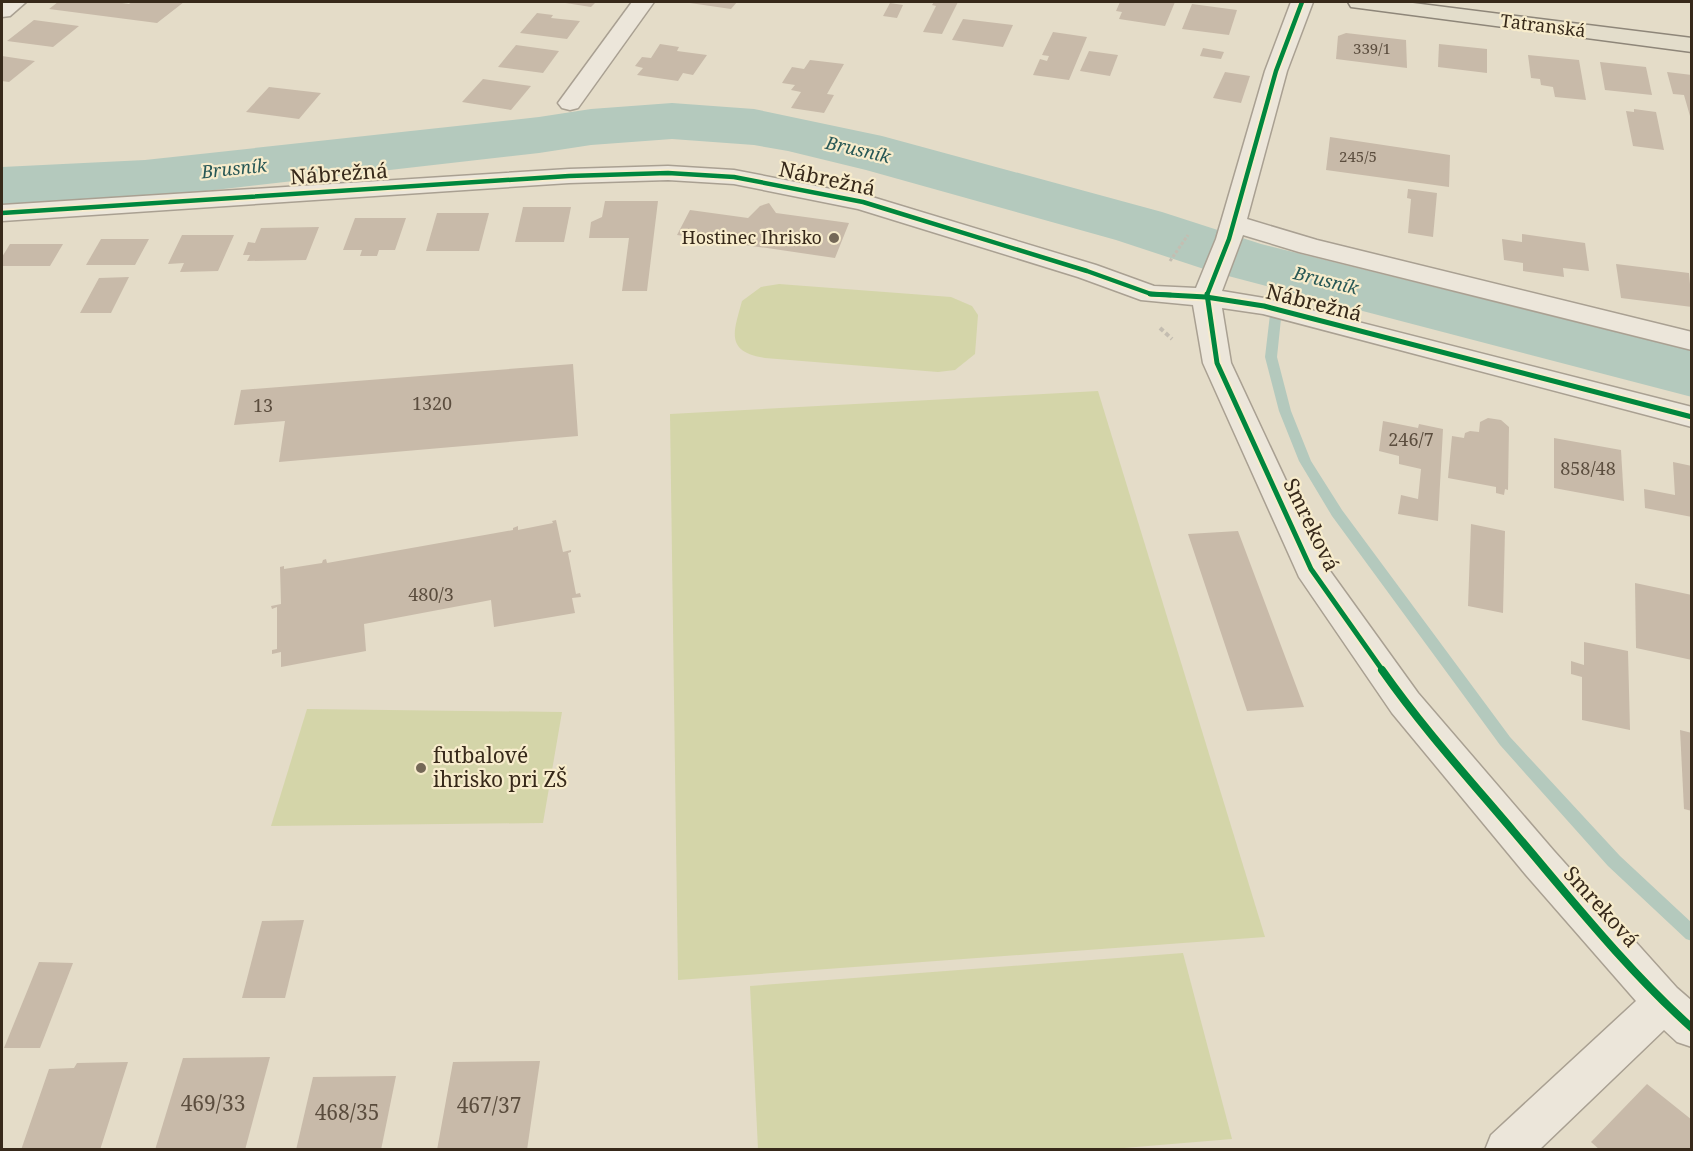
<svg xmlns="http://www.w3.org/2000/svg" width="1693" height="1151" font-family="'Noto Serif',serif">
<style>
.green{fill:#d4d5a9}
.lines{fill:none;stroke-linecap:round;stroke-linejoin:round}
.stream{fill:#b4c9bd;fill-rule:evenodd}
.river{fill:#b4c9bd;fill-rule:evenodd}
.building{fill:#c8baa9}
.minor-casing{stroke:#a9a092;stroke-width:3}
.major-casing{stroke:#8e8679;stroke-width:3}
.path-far1{stroke:#c4bdb1;stroke-width:3;stroke-dasharray:3 2;stroke-linecap:butt}
.path{stroke:#c4bdb1;stroke-width:4;stroke-dasharray:4.5 3;stroke-linecap:butt}
.minor{fill:#ece6da;fill-rule:evenodd}
.major{fill:#e3ddcb;fill-rule:evenodd}
.cycleway-far2-casing{stroke:#f7eccc;stroke-width:8}
.cycleway-far1-casing{stroke:#f7eccc;stroke-width:9}
.cycleway-casing{stroke:#f7eccc;stroke-width:11}
.cycleway-far2{stroke:#00873e;stroke-width:4.5}
.cycleway-far1{stroke:#00873e;stroke-width:5}
.cycleway{stroke:#00873e;stroke-width:8}
.poi-dot{fill:#746857;stroke:#f7eccc;stroke-width:2}
.labels{text-anchor:middle;stroke-width:4.5;stroke-linejoin:round;paint-order:stroke}
.far-number-label{font-size:15px;fill:#5b4d3e}
.far-street-label{font-size:18px;fill:#37291a;stroke:#f7eccc}
.far-water-label{font-size:18px;font-style:italic;fill:#285856;stroke:#f7eccc}
.far-poi-label{font-size:18px;fill:#37291a;stroke:#f7eccc;text-anchor:end}
.number-label{font-size:18px;fill:#5b4d3e}
.street-label{font-size:21px;fill:#37291a;stroke:#f7eccc}
.poi-label{font-size:21px;fill:#37291a;stroke:#f7eccc;text-anchor:start}
.near-number-label{font-size:21px;fill:#5b4d3e}
</style>
<rect width="100%" height="100%" fill="#e4dcc8"/>
<g class="green">
<path d="M779,284L951,297L972,306L978,315L975,354L955,370L938,372L765,358C724,352 734,331 742,301L761,287Z"/>
<path d="M1098,391L1265,937L678,980L670,414Z"/>
<path d="M307,709L562,712L543,823L271,826Z"/>
<path d="M1183,953L1232,1139L1100,1150L758,1149L750,986Z"/>
</g>
<g class="lines">
<path class="stream" d="M1300,271L1304,272V276L1284,290L1277,357L1291,411L1311,461L1342,510L1510,737L1620,856L1692,923V941L1686,939L1608,866L1500,745L1332,516L1299,461L1279,411L1265,357L1273,289Z"/>
<path class="river" d="M672,103L754,109L882,136L1162,212L1261,244L1692,351V397L1213,272L1116,240L866,170L788,151L754,145L672,139L591,145L539,153L145,198L2,205V167L145,160L539,117L591,109Z"/>
</g>
<g class="building">
<path d="M58,2H115L129,4L132,2L149,3L184,2L157,23L49,9Z"/>
<path d="M559,2H596L591,7Z"/>
<path d="M683,2H737L731,9Z"/>
<path d="M934,2H958L942,34L923,32L936,6L932,5Z"/>
<path d="M1120,2H1175L1165,26L1119,19L1122,12L1116,11Z"/>
<path d="M890,3L903,5L897,18L883,16Z"/>
<path d="M1192,4L1237,10L1229,35L1182,29Z"/>
<path d="M537,13L553,15L551,18L580,21L567,39L520,33Z"/>
<path d="M963,19L1013,25L1003,47L952,40Z"/>
<path d="M34,20L79,26L53,47L7,41Z"/>
<path d="M1053,32L1087,37L1069,80L1033,75L1040,59L1047,61L1049,56L1042,55Z"/>
<path d="M1346,33L1406,40L1407,68L1336,59L1338,36Z"/>
<path d="M660,44L679,47L677,51L707,55L693,75L683,73L678,81L637,75L643,68L635,66L642,57L651,58Z"/>
<path d="M1439,44L1487,49V73L1438,67Z"/>
<path d="M516,45L559,51L543,73L498,67Z"/>
<path d="M1203,48L1224,52L1221,59L1200,56Z"/>
<path d="M1089,51L1118,55L1110,76L1080,71Z"/>
<path d="M1528,55L1579,60L1586,100L1555,97L1553,87L1541,85L1540,79L1531,78Z"/>
<path d="M2,56L35,61L9,82L2,81Z"/>
<path d="M810,60L844,64L827,94L834,95L824,113L791,108L801,92L791,90L795,85L782,83L792,67L804,69Z"/>
<path d="M1600,62L1646,67L1652,95L1605,90Z"/>
<path d="M1225,72L1250,76L1241,103L1213,98Z"/>
<path d="M1667,72L1692,75V123L1684,95L1673,94Z"/>
<path d="M483,79L531,86L511,110L462,102Z"/>
<path d="M269,87L321,93L299,119L246,112Z"/>
<path d="M1634,109L1656,112L1664,150L1633,146L1626,111L1634,112Z"/>
<path d="M1330,137L1450,155L1449,187L1326,170Z"/>
<path d="M1408,189L1437,193L1433,237L1408,233L1411,199L1407,198Z"/>
<path d="M605,201H658L647,291H622L629,238H589L591,222L602,217Z"/>
<path d="M769,203L776,213L849,223L835,258L677,235L690,210L748,218L760,206Z"/>
<path d="M523,207H571L564,242H515Z"/>
<path d="M437,213H489L479,251H426Z"/>
<path d="M355,218H406L395,250H379L377,256H360L362,250H343Z"/>
<path d="M319,227L306,260L247,261L250,255H243L248,242L255,243L261,228Z"/>
<path d="M1522,234L1585,243L1589,271L1563,268L1564,277L1523,271V263L1504,260L1502,239L1522,242Z"/>
<path d="M182,235H234L218,271L180,272L184,263L168,264Z"/>
<path d="M101,239H149L135,265H86Z"/>
<path d="M10,244H63L50,266H2V257Z"/>
<path d="M1616,264L1689,273L1692,307L1621,298Z"/>
<path d="M129,277L111,313H80L99,278Z"/>
<path d="M573,364L578,436L279,462L285,421L234,425L241,390Z"/>
<path d="M1488,418L1501,420L1509,427L1508,490L1505,489L1504,495L1496,493V487L1448,478L1452,436L1464,438L1465,433L1470,431L1479,432L1480,422Z"/>
<path d="M1383,421L1418,428L1419,424L1443,429L1438,521L1398,514L1401,495L1418,499L1421,469L1399,464V456L1379,451Z"/>
<path d="M1554,438L1621,450L1624,501L1554,488Z"/>
<path d="M1673,462L1692,466V517L1645,508L1644,489L1675,495Z"/>
<path d="M556,520L563,552L571,550V552L568,553L576,594L580,593L581,597L572,598L575,613L494,627L491,600L364,624L366,651L281,667V652L272,654V650L277,649V607L272,609L271,606L281,604L280,567L284,566V569L322,563L323,560L326,559L327,563L513,530V528L518,526V530L553,523L552,521Z"/>
<path d="M1471,524L1505,531L1503,613L1468,606Z"/>
<path d="M1238,531L1304,707L1247,711L1188,534Z"/>
<path d="M1635,583L1692,595V660L1636,648Z"/>
<path d="M1584,642L1628,651L1630,730L1582,720V677L1571,674V661L1584,665Z"/>
<path d="M1680,730L1692,733V811L1684,809Z"/>
<path d="M304,920L285,998H242L262,921Z"/>
<path d="M39,962L73,963L40,1048H4Z"/>
<path d="M270,1057L245,1150H155L183,1058Z"/>
<path d="M540,1061L527,1150H437L453,1062Z"/>
<path d="M128,1062L100,1150H21L49,1069L74,1068L77,1063Z"/>
<path d="M396,1076L381,1150H296L313,1077Z"/>
<path d="M1647,1084L1692,1120V1150H1600L1591,1142Z"/>
</g>
<g class="lines">
<defs>
<g id="minor">
<path d="M2,2H26L10,16L2,17Z"/>
<path d="M632,2H654L578,108L570,110L562,108L558,103Z"/>
<path d="M1291,2H1313L1287,71L1247,219L1317,240L1692,332V350L1299,252L1243,235L1222,291L1264,298L1692,407V427L1263,314L1222,308L1231,363L1325,564L1418,693L1554,851L1677,988L1692,1001V1047L1677,1042L1664,1030L1539,1150H1485L1491,1135L1636,1001L1526,875L1392,713L1299,577L1203,363L1193,305L1141,300L1078,277L858,209L734,184L668,180L569,183L2,221V205L569,169L668,166L734,170L872,197L1096,265L1154,286L1196,288L1216,239L1265,71Z"/>
</g>
<path id="major" d="M1348,2H1405L1692,38V52L1359,8L1351,7Z"/>
</defs>
<use href="#minor" class="minor-casing"/>
<use href="#major" class="major-casing"/>
<path class="path-far1" d="M1170,261L1188,235"/>
<path class="path" d="M1160,328L1172,339"/>
<use href="#minor" class="minor"/>
<use href="#major" class="major"/>
<defs>
<g id="cycleway-far2">
<path d="M2,213L569,176L668,173L734,177L863,202L1087,271L1151,294L1171,295"/>
<path d="M1207,295L1229,239L1276,71L1302,2"/>
</g>
<g id="cycleway-far1">
<path d="M1150,294L1206,297L1264,306L1692,417"/>
<path d="M1207,294L1217,363L1311,569L1383,671"/>
</g>
<path id="cycleway" d="M1382,670C1422,727 1469,779 1514,832C1571,899 1627,970 1692,1028"/>
</defs>
<use href="#cycleway-far2" class="cycleway-far2-casing"/>
<use href="#cycleway-far1" class="cycleway-far1-casing"/>
<use href="#cycleway" class="cycleway-casing"/>
<use href="#cycleway-far2" class="cycleway-far2"/>
<use href="#cycleway-far1" class="cycleway-far1"/>
<use href="#cycleway" class="cycleway"/>
</g>
<g class="poi-dot">
<circle cx="834" cy="238" r="6"/>
<circle cx="421" cy="768" r="6"/>
</g>
<g class="labels">
<g class="far-number-label">
<text x="1372" y="54">339/1</text>
<text x="1358" y="162">245/5</text>
</g>
<g class="far-street-label">
<text transform="translate(1543 26) rotate(7)" y="6">Tatranská</text>
</g>
<g class="far-water-label">
<text transform="translate(858 150) rotate(13)" y="6">Brusník</text>
<text transform="translate(234 169) rotate(-6)" y="6">Brusník</text>
<text transform="translate(1326 281) rotate(14)" y="6">Brusník</text>
</g>
<g class="far-poi-label">
<text x="822" y="244">Hostinec Ihrisko</text>
</g>
<g class="number-label">
<text x="432" y="410">1320</text>
<text x="263" y="412">13</text>
<text x="1411" y="446">246/7</text>
<text x="1588" y="475">858/48</text>
<text x="431" y="601">480/3</text>
</g>
<g class="street-label">
<text transform="translate(339 174) rotate(-4)" y="7">Nábrežná</text>
<text transform="translate(827 179) rotate(12)" y="7">Nábrežná</text>
<text transform="translate(1314 303) rotate(14)" y="7">Nábrežná</text>
<text transform="translate(1311 525) rotate(64)" y="7">Smreková</text>
<text transform="translate(1601 907) rotate(48)" y="7">Smreková</text>
</g>
<g class="poi-label">
<text x="433" y="763">futbalové<tspan x="433" dy="24">ihrisko pri ZŠ</tspan></text>
</g>
<g class="near-number-label">
<text x="213" y="1111">469/33</text>
<text x="489" y="1113">467/37</text>
<text x="347" y="1120">468/35</text>
</g>
</g>
<rect width="1693" height="1151" fill="none" stroke="#37291a" stroke-width="6"/>
</svg>
